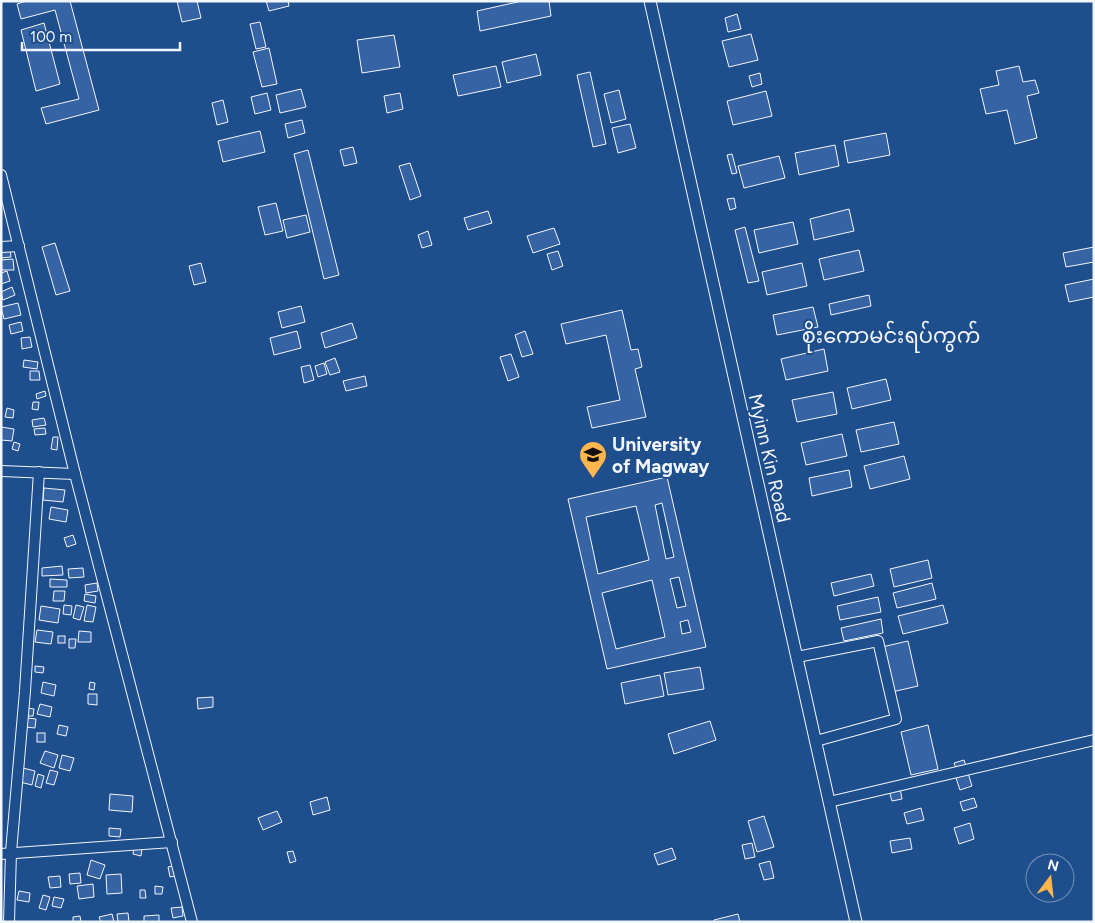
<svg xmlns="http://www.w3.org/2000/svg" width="1095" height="923" font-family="Figtree,'Noto Sans Myanmar',sans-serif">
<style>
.building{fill:#3563a3;stroke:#f2f6ff;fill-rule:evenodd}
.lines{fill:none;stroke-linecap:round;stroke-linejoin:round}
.minor-casing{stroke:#f2f6ff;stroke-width:12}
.tertiary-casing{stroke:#f2f6ff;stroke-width:13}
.minor{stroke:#1f4e8c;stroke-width:10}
.tertiary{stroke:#1f4e8c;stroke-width:11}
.labels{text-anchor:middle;stroke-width:4;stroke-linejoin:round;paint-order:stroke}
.poi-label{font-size:19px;font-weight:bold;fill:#f2f6ff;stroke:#1f4e8c;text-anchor:start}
.street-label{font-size:19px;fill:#f2f6ff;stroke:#1f4e8c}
.quarter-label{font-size:21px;fill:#f2f6ff;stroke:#1f4e8c}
</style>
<rect width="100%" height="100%" fill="#1f4e8c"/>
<g class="building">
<path d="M26,1H70L99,110L46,124L41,108L79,99L55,10L21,19L17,4Z"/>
<path d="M177,1H197L201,18L182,22Z"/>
<path d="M266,1H288L289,6L269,11Z"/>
<path d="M522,1H549L551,16L480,31L477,11Z"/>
<path d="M737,14L741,29L728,32L725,18Z"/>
<path d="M260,22L266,47L256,49L250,24Z"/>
<path d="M44,23L60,84L36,91L21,30Z"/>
<path d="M751,34L758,60L729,67L722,41Z"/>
<path d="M394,35L400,67L362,73L357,40Z"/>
<path d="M269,48L277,84L262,87L253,52Z"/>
<path d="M536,54L541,75L507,83L502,62Z"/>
<path d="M496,66L501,87L458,96L453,75Z"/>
<path d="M1019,66L1023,82L1035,80L1039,93L1027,96L1037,138L1015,144L1007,110L986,114L980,89L999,85L996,71Z"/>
<path d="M590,72L606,144L593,147L577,75Z"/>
<path d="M760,73L762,84L752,87L749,76Z"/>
<path d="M301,89L306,107L280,113L276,95Z"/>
<path d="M619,90L626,119L611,123L604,94Z"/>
<path d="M766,91L772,116L733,125L727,101Z"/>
<path d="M267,93L271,110L255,114L251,97Z"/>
<path d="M400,93L403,109L387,113L384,96Z"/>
<path d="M223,100L228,122L217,125L212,103Z"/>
<path d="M302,120L305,133L288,138L285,124Z"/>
<path d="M630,124L636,148L618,153L612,128Z"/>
<path d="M260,131L265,152L223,162L218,141Z"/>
<path d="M886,133L890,155L848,163L844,141Z"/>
<path d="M835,145L839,166L799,175L795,153Z"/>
<path d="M353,147L357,163L344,166L340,150Z"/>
<path d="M308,150L339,275L324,279L294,154Z"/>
<path d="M732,154L737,173L732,174L727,155Z"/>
<path d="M779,156L785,178L744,188L738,166Z"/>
<path d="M410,163L421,196L410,200L399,166Z"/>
<path d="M734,198L736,208L730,210L727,199Z"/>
<path d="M276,203L283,231L265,235L258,207Z"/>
<path d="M849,209L854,231L814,240L810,219Z"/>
<path d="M488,211L492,223L468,230L464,218Z"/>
<path d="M306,215L310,232L287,238L283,220Z"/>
<path d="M793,222L798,244L759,253L754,230Z"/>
<path d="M745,227L759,281L748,283L735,230Z"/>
<path d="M554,228L560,244L533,253L527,236Z"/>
<path d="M428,231L432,245L422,248L418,235Z"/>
<path d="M55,243L70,291L56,295L42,247Z"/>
<path d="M1094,247V262L1066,267L1063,253Z"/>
<path d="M1,249H10L11,257L1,258Z"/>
<path d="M859,250L864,271L824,280L819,259Z"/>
<path d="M558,251L563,266L552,270L547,254Z"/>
<path d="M13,259L14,270H2L1,260Z"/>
<path d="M201,263L206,282L194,285L189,266Z"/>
<path d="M802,263L807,286L767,295L762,272Z"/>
<path d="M7,271L10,281L1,284V273Z"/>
<path d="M1094,279V297L1069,302L1065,285Z"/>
<path d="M12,287L15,295L3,300L1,292Z"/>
<path d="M869,295L871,306L831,315L829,304Z"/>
<path d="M18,303L21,315L4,319L1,307Z"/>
<path d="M301,306L305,322L282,328L278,312Z"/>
<path d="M813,307L818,327L777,335L773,315Z"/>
<path d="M622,310L631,350L638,349L642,367L635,369L646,417L592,428L587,407L620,400L606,335L566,344L561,324Z"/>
<path d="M21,322L23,331L11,334L9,325Z"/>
<path d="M352,323L357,338L325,348L321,333Z"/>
<path d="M297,331L301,348L274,355L270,338Z"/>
<path d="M525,331L533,354L522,357L515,335Z"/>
<path d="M30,337L32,347L22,349L21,338Z"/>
<path d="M824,349L828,371L786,380L781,359Z"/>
<path d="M511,354L519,377L508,381L500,357Z"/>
<path d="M335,358L340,372L330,375L325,362Z"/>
<path d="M24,360L38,362L37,369L23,367Z"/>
<path d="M324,363L327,374L318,377L315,366Z"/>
<path d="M310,365L314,380L304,383L301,367Z"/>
<path d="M30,371H39L40,380H30Z"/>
<path d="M365,376L367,386L346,391L343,381Z"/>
<path d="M886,379L891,400L852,409L847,388Z"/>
<path d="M45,391L46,396L37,399L36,394Z"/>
<path d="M833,392L837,414L797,422L792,400Z"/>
<path d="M33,402H39L38,410L32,409Z"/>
<path d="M7,408L14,410L13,418L5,417Z"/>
<path d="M44,418L46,425L33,427L32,420Z"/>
<path d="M894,422L899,444L861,452L856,430Z"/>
<path d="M1,427L14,429L12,441L1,440Z"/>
<path d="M45,428L46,434L35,435L34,429Z"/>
<path d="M842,434L847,456L806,465L801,443Z"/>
<path d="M53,437H58L57,450L51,449Z"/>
<path d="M14,442L20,444L18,451L12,449Z"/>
<path d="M904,456L910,479L870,489L864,466Z"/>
<path d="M849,470L852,487L812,496L809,478Z"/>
<path d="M667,477L706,647L607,669L568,499ZM662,503L674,557L666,559L655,505ZM636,506L649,560L598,574L586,517ZM679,577L686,606L677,608L670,579ZM652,580L665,637L616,649L602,593ZM688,620L691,632L682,634L680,622Z"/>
<path d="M44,488L65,490L63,502L43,500Z"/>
<path d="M51,507L68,510L66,522L49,519Z"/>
<path d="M73,535L76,544L67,547L64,538Z"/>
<path d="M928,560L932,578L894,587L890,569Z"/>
<path d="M62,566L63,575L42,576V568Z"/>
<path d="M83,568L84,577L69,578L68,569Z"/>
<path d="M871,574L874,586L834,596L831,583Z"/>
<path d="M50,579L67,580V587H50Z"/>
<path d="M97,583L98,591L86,593L85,585Z"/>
<path d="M932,583L936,599L897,608L893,593Z"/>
<path d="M54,591H65L64,601H53Z"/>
<path d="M85,594L96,596L95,603L84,601Z"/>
<path d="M878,597L881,612L840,620L837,606Z"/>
<path d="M64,605L72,606L71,615L63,614Z"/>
<path d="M76,605L84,607L80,620L73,618Z"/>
<path d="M87,605L96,607L93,622L84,621Z"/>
<path d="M943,605L948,623L903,634L898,616Z"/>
<path d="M41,606L60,609L58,623L39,620Z"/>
<path d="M881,619L883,633L844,641L841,628Z"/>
<path d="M37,630L53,632L51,644L35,642Z"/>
<path d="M79,631L91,632V642H78Z"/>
<rect x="58" y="636" width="7" height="7"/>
<path d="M69,639H76L75,648H69Z"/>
<path d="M908,641L918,686L892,692L882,647Z"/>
<path d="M35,666L44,667L43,673L35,672Z"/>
<path d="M700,667L704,689L668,695L664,673Z"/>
<path d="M660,675L664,696L625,704L621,683Z"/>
<path d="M43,682L56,685L54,696L41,693Z"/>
<path d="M90,682L95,683L94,690L89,689Z"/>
<path d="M88,694H97V705L88,704Z"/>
<path d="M213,697V707L198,709L197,698Z"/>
<path d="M40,704L52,707L50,717L37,714Z"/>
<path d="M28,708L34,709L33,716H27Z"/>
<path d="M27,718L36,719L35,728L25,727Z"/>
<path d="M710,721L716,740L674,754L668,734Z"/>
<path d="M59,725L68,727L66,736L57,734Z"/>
<path d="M928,725L938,769L911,775L901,732Z"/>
<rect x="37" y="733" width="8" height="9"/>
<path d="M45,751L58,755L54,768L40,763Z"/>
<path d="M62,755L74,758L70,771L59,768Z"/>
<path d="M964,760L967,769L958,773L954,763Z"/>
<path d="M23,768L35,771L32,785L20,782Z"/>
<path d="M50,770L58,772L54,785L46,783Z"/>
<path d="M968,773L972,786L960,790L956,778Z"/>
<path d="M38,774L44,776L41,788L35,786Z"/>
<path d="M900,788L902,799L892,801L889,791Z"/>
<path d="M110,794L133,796L132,812L109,810Z"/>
<path d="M327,797L330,810L313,815L310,802Z"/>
<path d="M974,798L977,807L963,811L960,802Z"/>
<path d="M921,808L924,820L907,824L904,813Z"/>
<path d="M277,811L282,822L263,830L258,818Z"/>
<path d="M764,816L774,847L757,852L748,821Z"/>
<path d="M970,823L974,839L959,844L954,828Z"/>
<path d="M109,828L121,829L120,837L109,836Z"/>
<path d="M910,838L912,849L892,853L890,841Z"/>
<path d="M752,843L755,857L745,859L742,845Z"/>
<path d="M134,847L142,848L141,856L133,854Z"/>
<path d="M672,848L676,859L658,865L654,854Z"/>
<path d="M293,851L296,861L290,863L287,852Z"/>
<path d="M91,860L105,865L100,879L87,875Z"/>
<path d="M770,861L774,878L764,880L759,864Z"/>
<path d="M173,866L175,876L170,877L168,867Z"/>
<path d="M80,873L81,883L70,884L69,874Z"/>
<path d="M121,874L122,893L107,894L106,875Z"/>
<path d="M60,876L61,887L50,888L48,877Z"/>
<path d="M93,884L94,897L79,899L77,886Z"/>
<path d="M155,886L163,887L162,894H155Z"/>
<path d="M140,890H145L146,898H140Z"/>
<path d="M19,891L30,893L29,902L17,900Z"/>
<path d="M43,895L50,897L46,910L39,908Z"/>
<path d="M54,897L64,899L61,908L52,906Z"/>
<path d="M182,907L183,916L173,918L171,908Z"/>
<path d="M128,913L129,922H118L117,914Z"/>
<path d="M112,914L114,922H101L99,917Z"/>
<path d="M738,914L740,922H714V920Z"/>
<path d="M159,915V922H144V916Z"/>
<path d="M80,916L81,922H73V917Z"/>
</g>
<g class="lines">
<defs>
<g id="minor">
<path d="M1,175L75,474L192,922"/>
<path d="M1,247L19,246"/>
<path d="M1,471L75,474"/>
<path d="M797,657L878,641L896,719L816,741"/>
<path d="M829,802L1094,740"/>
<path d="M1,854L172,842"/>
<path d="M9,922L11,852L25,691L39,472"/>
</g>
<path id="tertiary" d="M650,1L856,922"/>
</defs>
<use href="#minor" class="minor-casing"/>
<use href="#tertiary" class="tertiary-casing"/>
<use href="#minor" class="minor"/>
<use href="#tertiary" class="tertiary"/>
</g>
<defs>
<symbol id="university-pin" viewBox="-11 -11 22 30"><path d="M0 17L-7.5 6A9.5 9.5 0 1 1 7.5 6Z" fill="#ffb74d" stroke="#1f4e8c"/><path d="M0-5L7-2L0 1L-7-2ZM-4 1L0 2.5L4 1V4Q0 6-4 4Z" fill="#111"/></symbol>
</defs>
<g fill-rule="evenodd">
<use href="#university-pin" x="577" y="439" width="32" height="43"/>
</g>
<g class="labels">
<g class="poi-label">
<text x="612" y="451">University<tspan x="612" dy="22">of Magway</tspan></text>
</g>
<g class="street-label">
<text transform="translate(770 458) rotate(77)" y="7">Myinn Kin Road</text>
</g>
<g class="quarter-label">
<text x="891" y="343">စိုးကောမင်းရပ်ကွက်</text>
</g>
</g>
<rect width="1095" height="923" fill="none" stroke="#f2f6ff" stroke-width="5"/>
<g transform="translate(1050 878) rotate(15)"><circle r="24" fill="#1f4e8c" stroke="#7391ba"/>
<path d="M0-4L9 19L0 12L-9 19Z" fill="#ffb74d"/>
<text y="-8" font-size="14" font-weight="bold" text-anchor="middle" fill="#f2f6ff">N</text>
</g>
<path d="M22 42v8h158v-8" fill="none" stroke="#f2f6ff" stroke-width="2.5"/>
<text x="30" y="42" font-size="15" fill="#f2f6ff" stroke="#1f4e8c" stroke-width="4" paint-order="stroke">100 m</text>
</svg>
